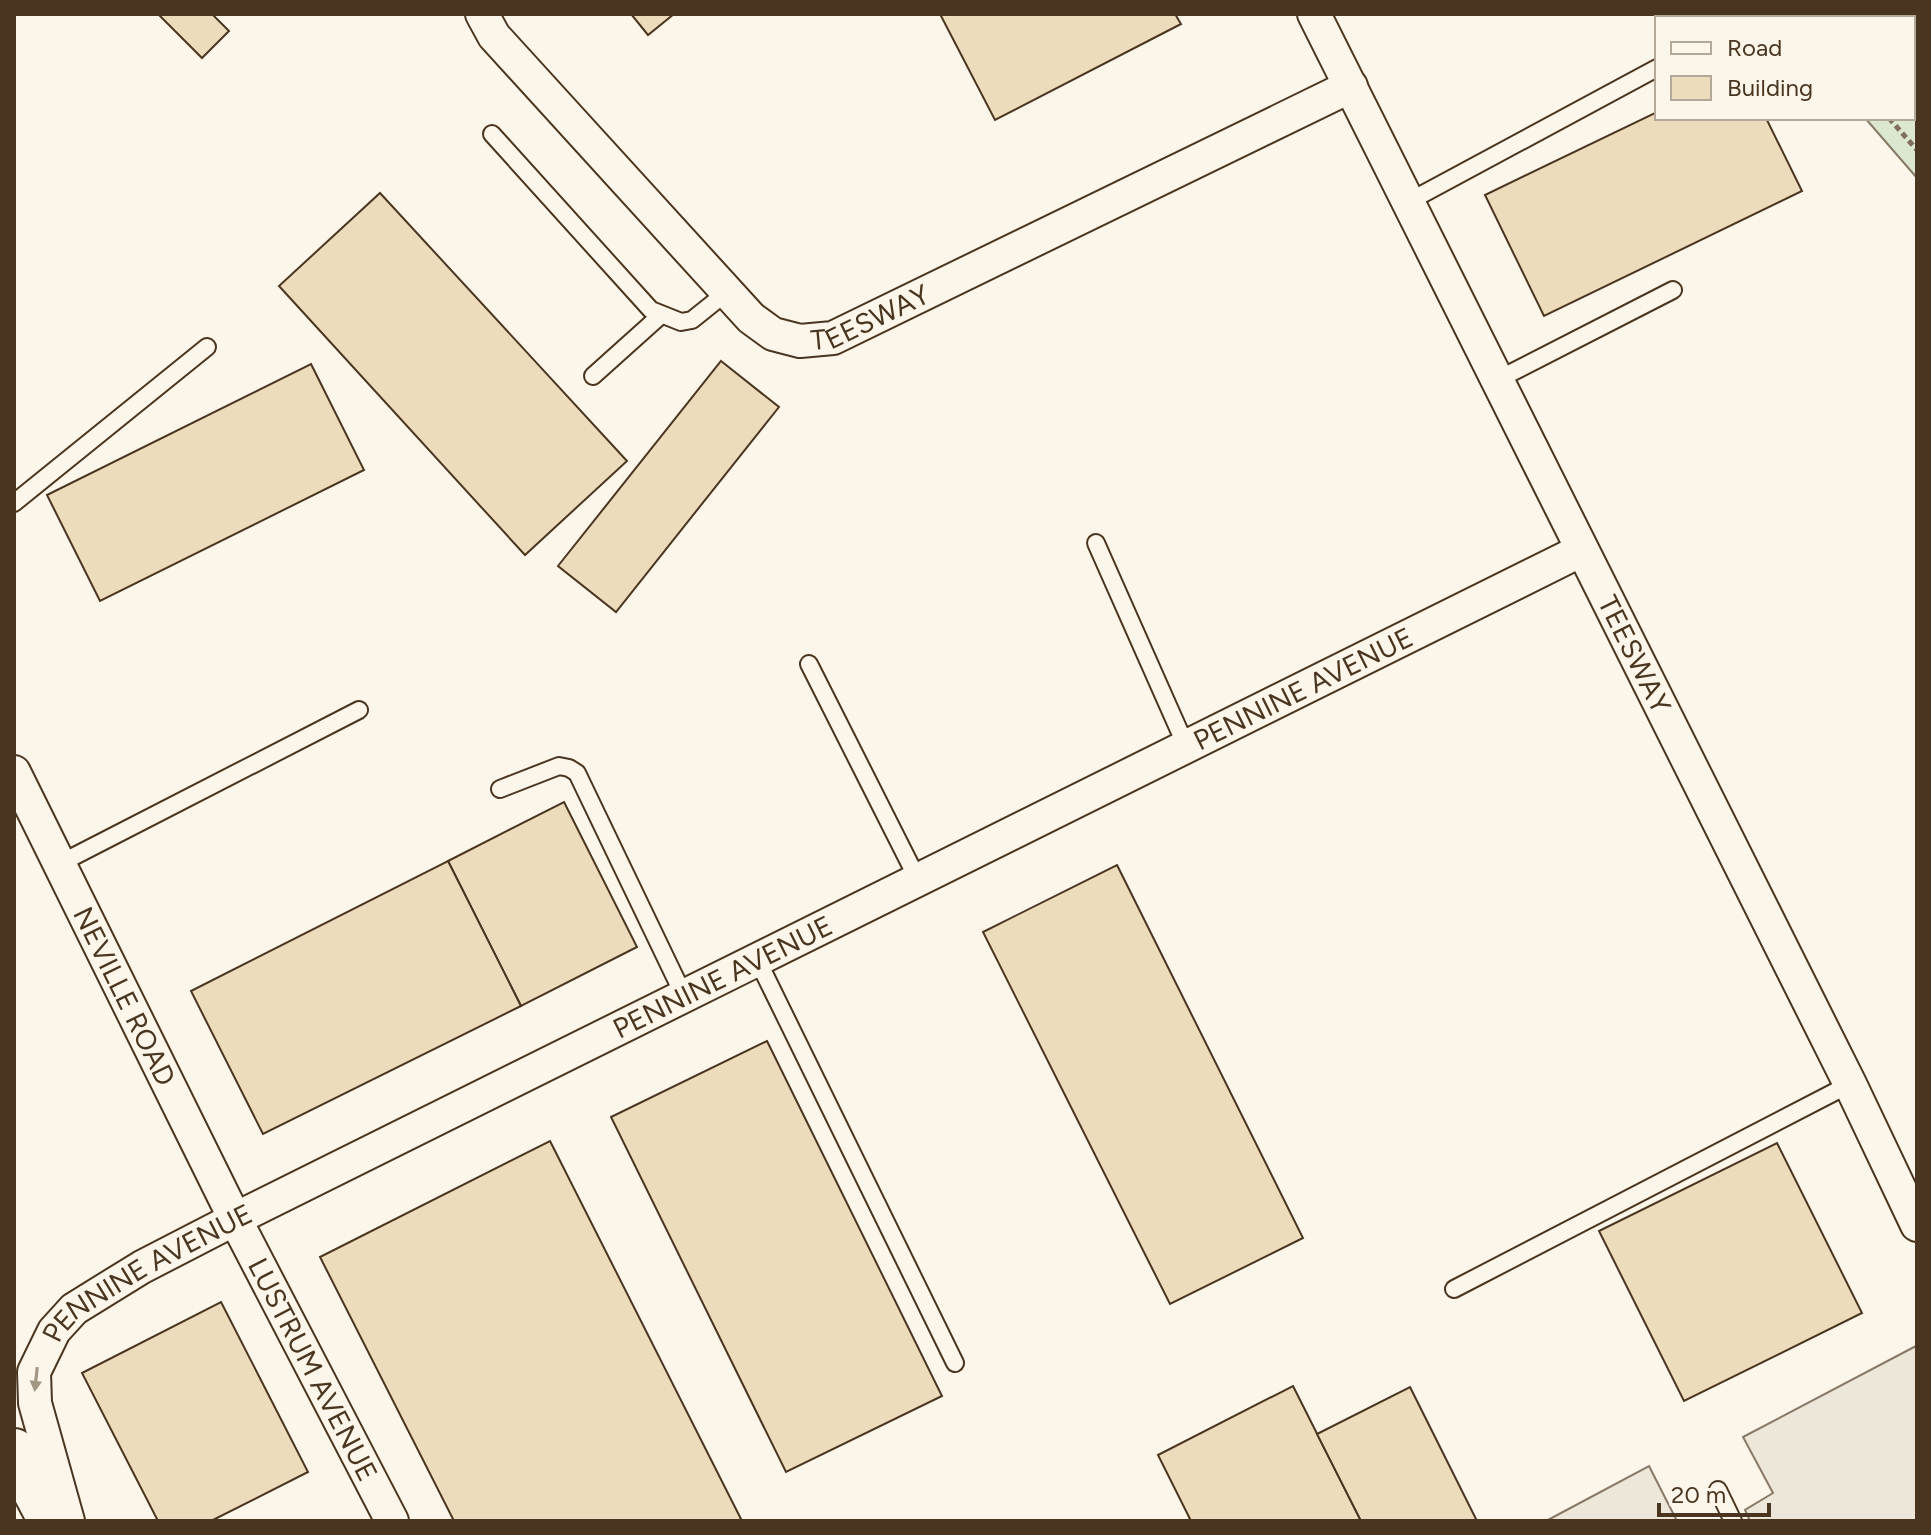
<svg xmlns="http://www.w3.org/2000/svg" width="1931" height="1535" font-family="Figtree,sans-serif">
<style>
.green{fill:#dce7d0;stroke:#887966;stroke-width:2}
.parking{fill:#ede7d9;stroke:#887966;stroke-width:2}
.building{fill:#ecdcbc;stroke:#4a3520;stroke-width:2}
.lines{fill:none;stroke-linecap:round;stroke-linejoin:round}
.lane-casing{stroke:#4a3520;stroke-width:20}
.street-casing{stroke:#4a3520;stroke-width:36}
.highway-casing{stroke:#4a3520;stroke-width:48}
.path{stroke:#7f6f5c;stroke-width:5;stroke-dasharray:6 4;stroke-linecap:butt}
.lane{stroke:#fbf6e9;stroke-width:16}
.street{stroke:#fbf6e9;stroke-width:32}
.highway{stroke:#fbf6e9;stroke-width:44}
.oneway{fill:#a29684}
.labels{text-anchor:middle;stroke-width:6;stroke-linejoin:round;paint-order:stroke}
.street-label{font-size:28px;fill:#4a3520;stroke:#fbf6e9}
</style>
<rect width="100%" height="100%" fill="#fbf6e9"/>
<path class="green" d="M1778,14H1917V178L1865,118H1913V18H1780Z"/>
<g class="parking">
<path d="M1916,1346L1917,1521H1750L1745,1510L1773,1493L1743,1437Z"/>
<path d="M1649,1466L1677,1521H1546Z"/>
</g>
<g class="building">
<path d="M158,14H212L229,31L202,58Z"/>
<path d="M631,14H674L648,35Z"/>
<path d="M940,14H1175L1181,24L995,120Z"/>
<path d="M1657,112V118H1766L1802,191L1544,316L1485,195Z"/>
<path d="M380,193L627,461L525,555L279,286Z"/>
<path d="M721,361L779,407L616,612L558,566Z"/>
<path d="M311,364L364,470L100,601L47,495Z"/>
<path d="M564,802L637,947L521,1006L448,861Z"/>
<path d="M448,861L521,1006L263,1134L191,991Z"/>
<path d="M1117,865L1303,1238L1170,1304L983,932Z"/>
<path d="M767,1041L942,1396L786,1472L611,1117Z"/>
<path d="M550,1141L742,1521H454L320,1257Z"/>
<path d="M1777,1143L1862,1313L1684,1401L1599,1231Z"/>
<path d="M221,1302L308,1472L211,1521H158L82,1373Z"/>
<path d="M1293,1386L1361,1521H1191L1158,1455Z"/>
<path d="M1410,1387L1477,1521H1361L1317,1434Z"/>
</g>
<g class="lines">
<defs>
<g id="lane">
<path d="M492,134L651,310L681,322L692,320L727,292"/>
<path d="M1408,202L1657,68"/>
<path d="M593,376L661,315"/>
<path d="M1497,380L1673,290"/>
<path d="M14,503L207,347"/>
<path d="M1096,543L1186,746"/>
<path d="M809,664L918,880"/>
<path d="M500,789L559,766L569,768L577,773L684,996"/>
<path d="M59,864L359,710"/>
<path d="M758,961L955,1363"/>
<path d="M1454,1289L1850,1084"/>
<path d="M1718,1490L1733,1521"/>
</g>
<g id="street">
<path id="s1" d="M482,14L494,36L751,318L773,334L800,341L833,338L1351,86"/>
<path id="s2" d="M1314,14L1850,1084L1917,1225"/>
<path id="s3" d="M14,772L235,1219L392,1521"/>
<path id="s4" d="M68,1521L35,1403L34,1372L54,1331L74,1309L142,1267L235,1219L1582,550"/>
</g>
<path id="highway" d="M14,1451L51,1521"/>
</defs>
<use href="#lane" class="lane-casing"/>
<use href="#street" class="street-casing"/>
<use href="#highway" class="highway-casing"/>
<g class="path">
<path d="M1807,14L1810,18"/>
<path d="M1889,118L1917,150"/>
</g>
<use href="#lane" class="lane"/>
<use href="#street" class="street"/>
<use href="#highway" class="highway"/>
</g>
<defs><path id="oneway-solid" d="M-6-.8H1V-3.2L6.5 0L1 3.2V.8H-6Z" transform="scale(2)"/></defs>
<use class="oneway" href="#oneway-solid" transform="translate(36 1379) rotate(96)"/>
<g class="labels">
<g class="street-label">
<text dy="10" stroke="none"><textPath href="#s1" startOffset="536">TEESWAY</textPath></text>
<text dy="10" stroke="none"><textPath href="#s2" startOffset="716">TEESWAY</textPath></text>
<text dy="10" stroke="none"><textPath href="#s4" startOffset="1606">PENNINE AVENUE</textPath></text>
<text dy="10" stroke="none"><textPath href="#s4" startOffset="958">PENNINE AVENUE</textPath></text>
<text dy="10" stroke="none"><textPath href="#s3" startOffset="250">NEVILLE ROAD</textPath></text>
<text dy="10" stroke="none"><textPath href="#s4" startOffset="310">PENNINE AVENUE</textPath></text>
<text dy="10" stroke="none"><textPath href="#s3" startOffset="668">LUSTRUM AVENUE</textPath></text>
</g>
</g>
<rect width="1931" height="1535" fill="none" stroke="#4a3520" stroke-width="32"/>
<rect x="1655" y="16" width="260" height="104" fill="#fbf6e9" stroke="#b4a999" stroke-width="2"/>
<rect x="1671" y="42" width="40" height="12" fill="#fbf6e9" stroke="#b4a999" stroke-width="2"/>
<text x="1727" y="56" font-size="24" fill="#4a3520">Road</text>
<rect x="1671" y="76" width="40" height="24" fill="#ecdcbc" stroke="#b4a999" stroke-width="2"/>
<text x="1727" y="96" font-size="24" fill="#4a3520">Building</text>
<path d="M1659 1503v12h110v-12" fill="none" stroke="#4a3520" stroke-width="4"/>
<text x="1671" y="1503" font-size="24" fill="#4a3520" stroke="#fbf6e9" stroke-width="6" paint-order="stroke">20 m</text>
</svg>
